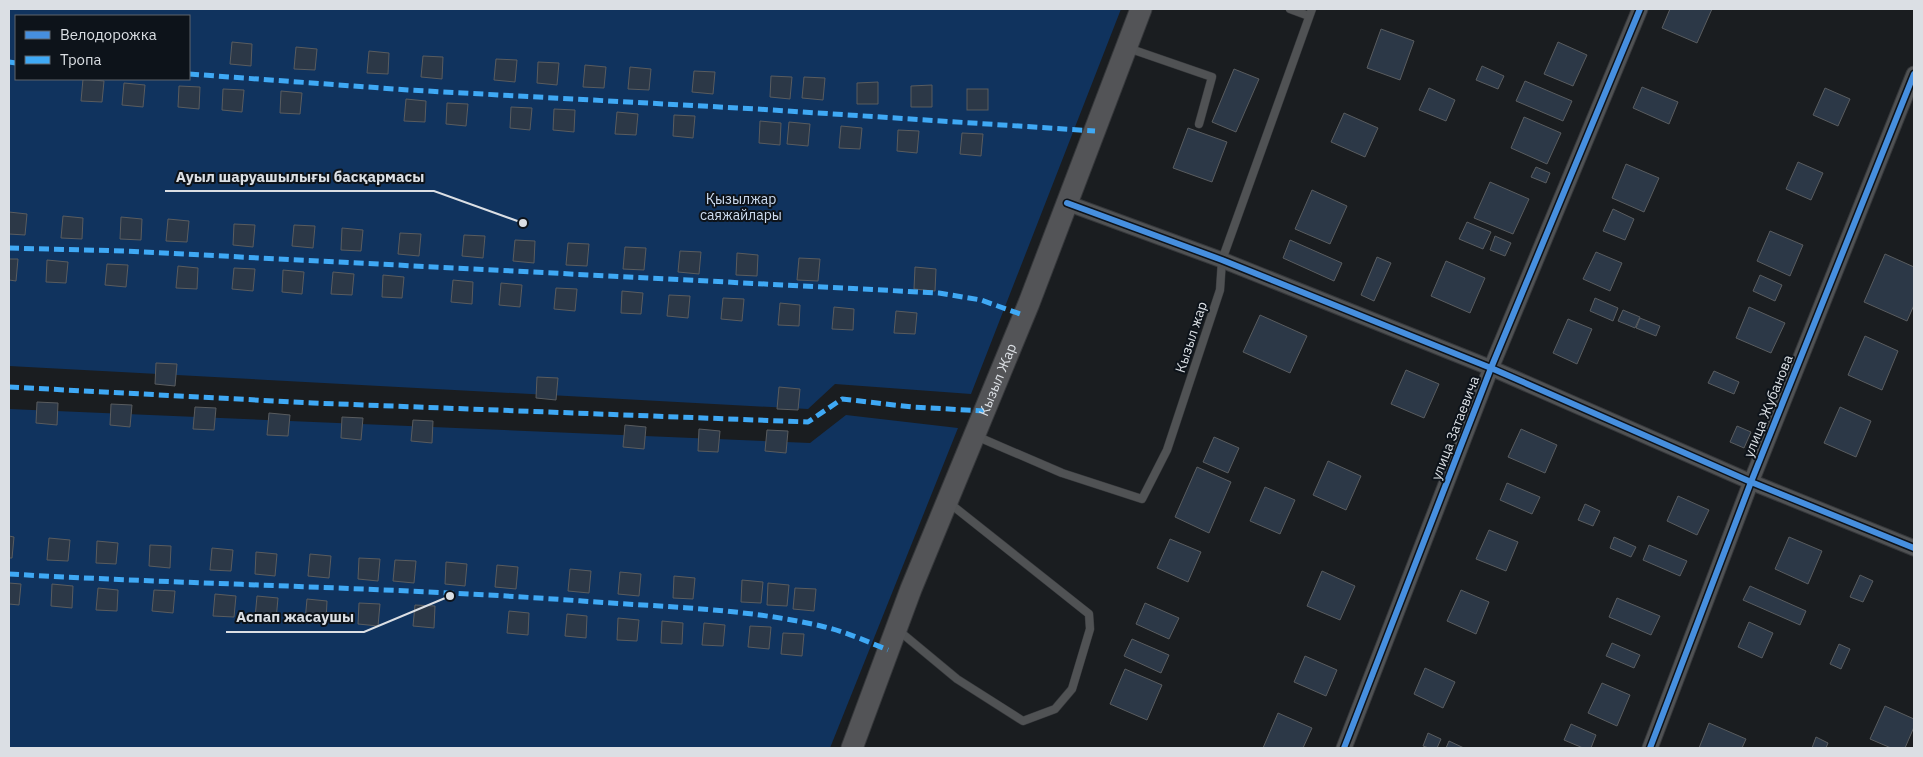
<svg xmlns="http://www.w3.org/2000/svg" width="1923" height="757" font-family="'IBM Plex Sans',sans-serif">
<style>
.green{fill:#10335e;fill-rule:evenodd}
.building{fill:#2c3847;stroke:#595c5f}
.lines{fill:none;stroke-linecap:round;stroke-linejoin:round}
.service-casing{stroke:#36383b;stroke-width:9}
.minor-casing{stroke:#36383b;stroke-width:17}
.secondary-casing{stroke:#36383b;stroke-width:23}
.service{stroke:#505254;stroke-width:8}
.minor{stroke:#505254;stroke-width:15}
.secondary{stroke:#535457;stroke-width:21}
.quiet{stroke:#3fa9f5;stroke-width:5;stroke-dasharray:10 5;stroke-linecap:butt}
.cycleway-casing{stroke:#0d131a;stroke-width:9}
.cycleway{stroke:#468fdf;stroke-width:6}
.labels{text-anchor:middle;stroke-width:4;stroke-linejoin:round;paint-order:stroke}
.park-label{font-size:14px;fill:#cddcf0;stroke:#0d131a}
.street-label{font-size:14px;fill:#dbdfe4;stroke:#0d131a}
.leader{fill:none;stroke:#dbdfe4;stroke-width:2}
.callout-dot{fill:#dbdfe4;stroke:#0d131a;stroke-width:2}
.callout-label{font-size:15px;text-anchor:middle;font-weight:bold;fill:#dbdfe4;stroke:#0d131a;stroke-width:4;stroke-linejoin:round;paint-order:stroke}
</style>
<rect width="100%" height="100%" fill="#1a1d20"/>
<g class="green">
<path d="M9,9H1121L971,394L835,384L808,409L9,366ZM16,16H189V79H16Z"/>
<path d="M9,409L810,443L846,415L958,428L830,748H9Z"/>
</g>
<g class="building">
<path d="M1670,9H1712L1697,43L1662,28Z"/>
<path d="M1381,29L1414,41L1400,80L1367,68Z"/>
<path d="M232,42L252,44L251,66L230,64Z"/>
<path d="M1558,42L1587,55L1573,86L1544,74Z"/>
<path d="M296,47L317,49L315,70L294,69Z"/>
<path d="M369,51L389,53L388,74L367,73Z"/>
<path d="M423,56L443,57L442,79L421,77Z"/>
<path d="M496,59L517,60L515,82L494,80Z"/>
<path d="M538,62L559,63L557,85L537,83Z"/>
<path d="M585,65L606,67L604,88L583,87Z"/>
<path d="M1482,66L1504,76L1498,89L1476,80Z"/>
<path d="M630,67L651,69L649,90L628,89Z"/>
<path d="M1234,69L1259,79L1236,132L1212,122Z"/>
<path d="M694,71L715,72L713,94L692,92Z"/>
<path d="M771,76L792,77L790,99L770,97Z"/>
<path d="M804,77L825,78L823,100L802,98Z"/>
<path d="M83,79L104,81L102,102L81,101Z"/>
<path d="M1525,81L1572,101L1563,121L1516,101Z"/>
<path d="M878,82V104H857V83Z"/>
<path d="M124,83L145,85L143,107L122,105Z"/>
<path d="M932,85V107H911V86Z"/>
<path d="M179,86L200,87L199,109L178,107Z"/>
<path d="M1642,87L1678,102L1669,124L1633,108Z"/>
<path d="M1429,88L1455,100L1446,121L1419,110Z"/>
<path d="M1825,88L1850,99L1838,126L1813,115Z"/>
<path d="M223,89L244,90L242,112L222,110Z"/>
<rect x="967" y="89" width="21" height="21"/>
<path d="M281,91L302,93L300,114L280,113Z"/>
<path d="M406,99L426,101L425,122L404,121Z"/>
<path d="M447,103L468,104L466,126L446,124Z"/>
<path d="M511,107L532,108L530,130L510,128Z"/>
<path d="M554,109L575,110L574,132L553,130Z"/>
<path d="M617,112L638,114L636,135L615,134Z"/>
<path d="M1344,113L1378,128L1365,157L1331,142Z"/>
<path d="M674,115L695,116L693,138L673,136Z"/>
<path d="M1524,117L1561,133L1547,164L1511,148Z"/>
<path d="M760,121L781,123L780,145L759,143Z"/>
<path d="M789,122L810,124L808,146L787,144Z"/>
<path d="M841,126L862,128L860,149L839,148Z"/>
<path d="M1188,128L1227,142L1212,182L1173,168Z"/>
<path d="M898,130L919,131L917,153L897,151Z"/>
<path d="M962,133L983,134L981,156L960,154Z"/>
<path d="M1798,162L1823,173L1811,200L1786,189Z"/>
<path d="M1626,164L1659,178L1644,212L1612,198Z"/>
<path d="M1536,167L1550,173L1546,183L1531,177Z"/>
<path d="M1490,182L1529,199L1513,234L1474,218Z"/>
<path d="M1312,190L1347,206L1330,244L1295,229Z"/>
<path d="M1613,209L1634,219L1625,240L1603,231Z"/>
<path d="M9,212L27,214L25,235L9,234Z"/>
<path d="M63,216L83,218L82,239L61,238Z"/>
<path d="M121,217L142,219L141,240L120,239Z"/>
<path d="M168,219L189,221L187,242L166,241Z"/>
<path d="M1467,222L1491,232L1483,249L1459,239Z"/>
<path d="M234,224L255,225L253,247L233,245Z"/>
<path d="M294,225L315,226L313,248L292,246Z"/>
<path d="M342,228L363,230L361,251L341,250Z"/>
<path d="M1770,231L1803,245L1790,276L1757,261Z"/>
<path d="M400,233L421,234L419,256L398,254Z"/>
<path d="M464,235L485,236L483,258L462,256Z"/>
<path d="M1495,236L1511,243L1505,256L1490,250Z"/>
<path d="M515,240L535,241L534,263L513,261Z"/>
<path d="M1290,240L1342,263L1334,281L1283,258Z"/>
<path d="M568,243L589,244L587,266L566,265Z"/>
<path d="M625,247L646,248L644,270L623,269Z"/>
<path d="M680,251L701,252L699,274L678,272Z"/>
<path d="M1596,252L1622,263L1610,291L1583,279Z"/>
<path d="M737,253L758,255L757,276L736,275Z"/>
<path d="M1885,254L1914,267V305L1907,321L1864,302Z"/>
<path d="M1377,257L1391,263L1374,301L1361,295Z"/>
<path d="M799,258L820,259L818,281L797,280Z"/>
<path d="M9,259H18L16,281L9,280Z"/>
<path d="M47,260L68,262L66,283L46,282Z"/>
<path d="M1446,261L1485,278L1470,313L1431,296Z"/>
<path d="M107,264L128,265L126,287L105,285Z"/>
<path d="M178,266L198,268L197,289L176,288Z"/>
<path d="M915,267L936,269L935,291L914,289Z"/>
<path d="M234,268L255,269L253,291L232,289Z"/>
<path d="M283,270L304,272L302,294L282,292Z"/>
<path d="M333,272L354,274L352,295L331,294Z"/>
<path d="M383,275L404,277L402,298L382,297Z"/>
<path d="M1760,275L1782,285L1775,301L1753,291Z"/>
<path d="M453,280L473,282L472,304L451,302Z"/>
<path d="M501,283L522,285L520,307L499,305Z"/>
<path d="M556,288L577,289L575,311L554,309Z"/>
<path d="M622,291L643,293L641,314L621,313Z"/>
<path d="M669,295L690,296L688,318L667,316Z"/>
<path d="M723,298L744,299L742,321L721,319Z"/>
<path d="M1595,298L1618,308L1613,321L1590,311Z"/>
<path d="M780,303L800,305L799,326L778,325Z"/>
<path d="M834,307L854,309L853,330L832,329Z"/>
<path d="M1749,307L1785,323L1771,353L1736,338Z"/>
<path d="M1623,310L1640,317L1635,328L1618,321Z"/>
<path d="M896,311L917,313L915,334L894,333Z"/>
<path d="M1260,315L1307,336L1290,373L1243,352Z"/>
<path d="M1640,318L1660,326L1656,336L1636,328Z"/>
<path d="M1568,319L1592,329L1577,364L1553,353Z"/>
<path d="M1865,336L1898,351L1882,390L1848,375Z"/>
<path d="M156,363L177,364L175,386L155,384Z"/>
<path d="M1406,370L1439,384L1424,418L1391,404Z"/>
<path d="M1714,371L1739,382L1734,394L1708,383Z"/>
<path d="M537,377L558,378L556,400L536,398Z"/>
<path d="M779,387L800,389L798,410L777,409Z"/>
<path d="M37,402L58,403L57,425L36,423Z"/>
<path d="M111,404L132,405L130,427L110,425Z"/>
<path d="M195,407L216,408L214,430L193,429Z"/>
<path d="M1840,407L1871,421L1856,457L1824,443Z"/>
<path d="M269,413L290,415L288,436L267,435Z"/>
<path d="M342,417L363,418L361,440L341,438Z"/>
<path d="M413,420L433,421L432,443L411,441Z"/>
<path d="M625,425L646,427L644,449L623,447Z"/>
<path d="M1737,426L1751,432L1744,448L1730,442Z"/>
<path d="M699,429L720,431L718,452L698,451Z"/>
<path d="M1521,429L1557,445L1545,473L1508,457Z"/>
<path d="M767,430L788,431L786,453L765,451Z"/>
<path d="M1214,437L1239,448L1228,473L1203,462Z"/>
<path d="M1328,461L1361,476L1346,510L1313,495Z"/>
<path d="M1197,467L1231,482L1209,533L1175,517Z"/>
<path d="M1507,483L1540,497L1532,514L1500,500Z"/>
<path d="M1265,487L1295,500L1280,534L1250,521Z"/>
<path d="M1678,496L1709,510L1697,535L1667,521Z"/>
<path d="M1585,504L1600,511L1593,526L1578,520Z"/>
<path d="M1489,530L1518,542L1506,571L1476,559Z"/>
<path d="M9,536L14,537L12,558H9Z"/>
<path d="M1614,537L1636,547L1631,557L1610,548Z"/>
<path d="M1789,537L1822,551L1808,584L1775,569Z"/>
<path d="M49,538L70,540L68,561L47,560Z"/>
<path d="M1170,539L1201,552L1188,582L1157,568Z"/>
<path d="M97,541L118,543L116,564L96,563Z"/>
<path d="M150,545L171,546L170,568L149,566Z"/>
<path d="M1649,545L1687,561L1680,576L1643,560Z"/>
<path d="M212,548L233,550L231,571L210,570Z"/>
<path d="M256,552L277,554L275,576L255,574Z"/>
<path d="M310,554L331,556L329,578L308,576Z"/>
<path d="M359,558L380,559L378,581L358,579Z"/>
<path d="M395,560L416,561L414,583L393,581Z"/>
<path d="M446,562L467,564L465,586L445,584Z"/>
<path d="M497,565L518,567L516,589L495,587Z"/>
<path d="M570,569L591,571L589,593L568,591Z"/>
<path d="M1322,571L1355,586L1340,620L1307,606Z"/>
<path d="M620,572L641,574L639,596L618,594Z"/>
<path d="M1860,575L1873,581L1863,602L1850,597Z"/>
<path d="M674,576L695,578L693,599L673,598Z"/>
<path d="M742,580L763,582L761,603L741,602Z"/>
<path d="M9,583L21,584L19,605L9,604Z"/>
<path d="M768,583L789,585L787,606L767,605Z"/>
<path d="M52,584L73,586L72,608L51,606Z"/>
<path d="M1750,586L1806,611L1800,625L1743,600Z"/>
<path d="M98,588L118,590L117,611L96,610Z"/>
<path d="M795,588L816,589L814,611L793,609Z"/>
<path d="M154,590L175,591L173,613L152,611Z"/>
<path d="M1461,590L1489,602L1476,634L1447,621Z"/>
<path d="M215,594L236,596L234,617L213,616Z"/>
<path d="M257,596L278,598L276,620L255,618Z"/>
<path d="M1617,598L1660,616L1651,635L1609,617Z"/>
<path d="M307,599L327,601L326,622L305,621Z"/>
<path d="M359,603L380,604L378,626L358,624Z"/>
<path d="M1145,603L1179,618L1169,639L1136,624Z"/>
<path d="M415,605L435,606L434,628L413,626Z"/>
<path d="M509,611L529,613L528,635L507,633Z"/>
<path d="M567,614L587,616L586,638L565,636Z"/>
<path d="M618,618L639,620L637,641L617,640Z"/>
<path d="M662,621L683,623L682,644L661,643Z"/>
<path d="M1749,622L1773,633L1762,658L1738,647Z"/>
<path d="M704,623L725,625L723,646L702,645Z"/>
<path d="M750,626L771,627L769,649L748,647Z"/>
<path d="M783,633L804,634L802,656L781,654Z"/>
<path d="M1132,639L1169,655L1161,673L1124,656Z"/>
<path d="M1612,643L1640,655L1634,668L1606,656Z"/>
<path d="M1839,644L1850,649L1841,669L1830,664Z"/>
<path d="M1305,656L1337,670L1326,696L1294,682Z"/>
<path d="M1425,668L1455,682L1443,708L1414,694Z"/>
<path d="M1125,669L1162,685L1147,720L1110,704Z"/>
<path d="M1602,683L1630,695L1617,726L1588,713Z"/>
<path d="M1885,706L1914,719V727L1905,748H1891L1870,739Z"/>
<path d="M1278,713L1312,728L1303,748H1263Z"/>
<path d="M1709,723L1746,739L1742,748H1699Z"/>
<path d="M1571,724L1596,735L1591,748H1583L1564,740Z"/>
<path d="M1428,733L1441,739L1437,748H1429L1423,746Z"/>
<path d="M1816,737L1828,743L1826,748H1812Z"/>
<path d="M1449,741L1464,748H1446Z"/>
</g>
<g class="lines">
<defs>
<g id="service">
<path d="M1290,9L1309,16"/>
<path d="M1128,48L1212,77L1199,124"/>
<path d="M976,436L1062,473L1142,499L1167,450L1220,290L1222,260L1312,9"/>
<path d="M898,630L957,679L1023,721L1055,709L1072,689L1090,629L1089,614L948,502"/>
</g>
<g id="minor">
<path d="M1067,203L1222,260L1491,368L1751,482L1914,548"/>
<path d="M1344,748L1491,368L1640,9"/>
<path d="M1650,748L1751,482L1914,74"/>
</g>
<g id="secondary">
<path id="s1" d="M852,748L911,589L1029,303L1141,9"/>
</g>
</defs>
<use href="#service" class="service-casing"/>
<use href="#minor" class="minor-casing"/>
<use href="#secondary" class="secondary-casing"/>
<use href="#service" class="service"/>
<use href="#minor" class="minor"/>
<use href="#secondary" class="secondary"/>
<g class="quiet">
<path d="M9,62L16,63"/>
<path d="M189,74L408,90L757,109L1095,131"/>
<path d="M9,248L125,251L939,293L981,300L1023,315"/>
<path d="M9,387L313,403L808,422L842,399L912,407L984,411"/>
<path d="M9,574C200,585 391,587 582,601C661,607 744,608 821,626C844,631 866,641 888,650"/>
</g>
<defs>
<g id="cycleway">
<path d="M1067,203L1222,260L1491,368L1751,482L1914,548"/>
<path d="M1344,748L1491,368L1640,9"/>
<path d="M1650,748L1751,482L1914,74"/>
</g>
</defs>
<use href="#cycleway" class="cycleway-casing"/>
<use href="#cycleway" class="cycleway"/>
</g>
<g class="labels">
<g class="park-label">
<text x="741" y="204">Қызылжар<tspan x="741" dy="16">саяжайлары</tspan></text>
</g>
<g class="street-label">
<text transform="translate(1191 337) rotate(-72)" y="5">Кызыл жар</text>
<text dy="5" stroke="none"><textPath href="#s1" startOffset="396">Кызыл Жар</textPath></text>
<text transform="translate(1768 406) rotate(-68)" y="5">улица Жубанова</text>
<text transform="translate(1455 428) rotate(-69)" y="5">улица Затаевича</text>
</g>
</g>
<path class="leader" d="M523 223L434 191H165M450 596L364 632H226"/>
<g class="callout-dot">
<circle cx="523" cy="223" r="5"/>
<circle cx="450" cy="596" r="5"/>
</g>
<g class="callout-label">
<text x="300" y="182">Ауыл шаруашылығы басқармасы</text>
<text x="295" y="622">Аспап жасаушы</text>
</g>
<rect width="1923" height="757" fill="none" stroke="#dbdfe4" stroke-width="20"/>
<rect x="15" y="15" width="175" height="65" fill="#0d131a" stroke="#5f656b"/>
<rect x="25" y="31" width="25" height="8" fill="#468fdf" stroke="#5f656b"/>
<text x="60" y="40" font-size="15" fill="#dbdfe4">Велодорожка</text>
<rect x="25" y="56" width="25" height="8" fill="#3fa9f5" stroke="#5f656b"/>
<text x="60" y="65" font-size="15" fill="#dbdfe4">Тропа</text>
</svg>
